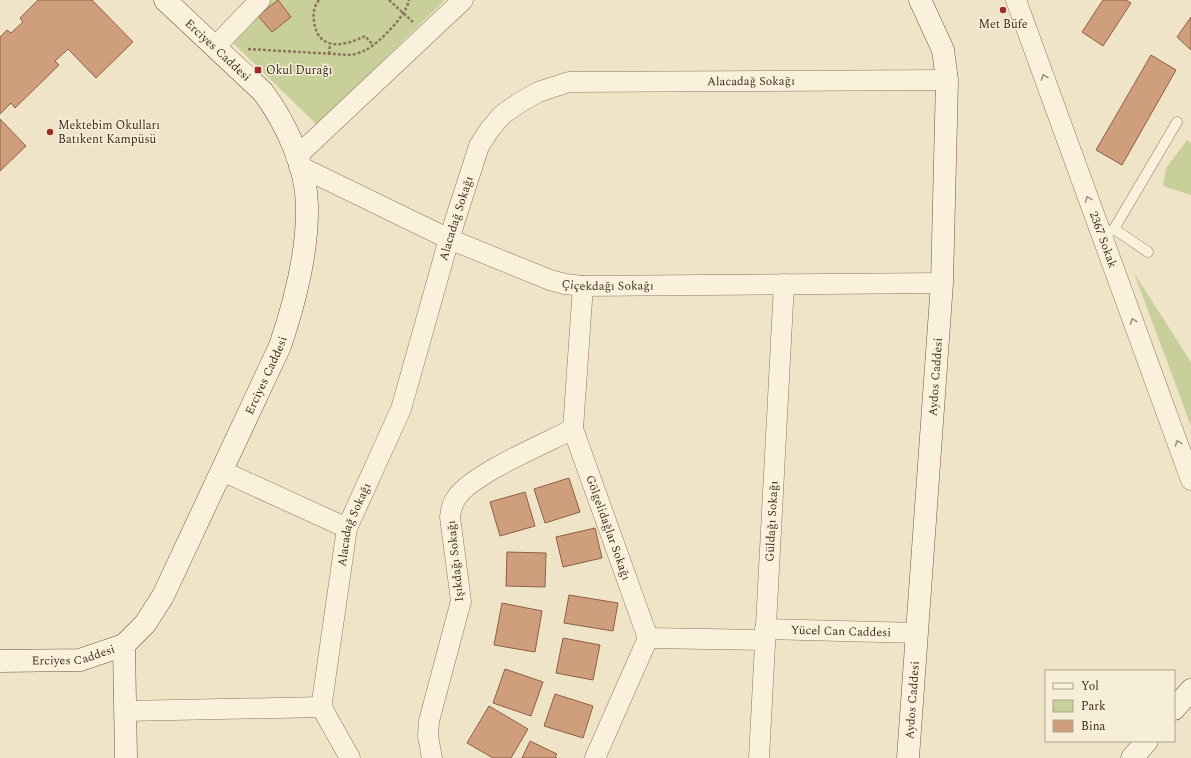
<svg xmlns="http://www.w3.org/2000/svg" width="1191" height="758" font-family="Spectral,serif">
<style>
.green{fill:#c9cf9b}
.building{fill:#cf9f7d;stroke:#8d5f41}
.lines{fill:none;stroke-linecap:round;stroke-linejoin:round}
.lane-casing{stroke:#8d765c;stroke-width:11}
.street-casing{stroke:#8d765c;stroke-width:21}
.secondary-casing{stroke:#6f573f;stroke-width:23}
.path{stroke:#8d765c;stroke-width:2.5;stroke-dasharray:3 2;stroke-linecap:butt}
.lane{stroke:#faf1dc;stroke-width:10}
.street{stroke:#faf1dc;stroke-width:20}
.secondary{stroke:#faf1dc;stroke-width:22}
.oneway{stroke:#9c907e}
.poi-dot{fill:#9e2a2b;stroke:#f7eed8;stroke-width:1.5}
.labels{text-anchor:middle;stroke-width:3;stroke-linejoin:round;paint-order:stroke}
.poi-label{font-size:12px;fill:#3d2e20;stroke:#f7eed8;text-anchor:start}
.street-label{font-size:12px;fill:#3d2e20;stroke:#f7eed8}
</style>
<rect width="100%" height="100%" fill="#f0e4c8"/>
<g class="green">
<path d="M267,0H445L317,125L231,41Z"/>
<path d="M1187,140L1191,143V195L1163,186L1166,168Z"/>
<path d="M1134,273L1191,362V426Z"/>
</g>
<g class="building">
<path d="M38,0H92L133,42L96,78L68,49L55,61L59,65L15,108L11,103L0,114V37L7,30L11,33L23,22L20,18Z"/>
<path d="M278,0L291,17L272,32L258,16Z"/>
<path d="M1103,0H1126L1131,3L1103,46L1082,32Z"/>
<path d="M1191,17V50L1177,37Z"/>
<path d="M1151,55L1176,70L1122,165L1096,150Z"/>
<path d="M0,119L26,146L0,171Z"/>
<path d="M569,478L580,512L545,523L534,489Z"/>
<path d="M525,492L535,526L500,536L490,502Z"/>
<path d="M595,528L602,558L563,567L556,537Z"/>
<path d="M507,552L546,553L545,587L506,586Z"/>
<path d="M569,595L618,603L613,631L564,623Z"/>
<path d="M502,603L542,611L535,652L494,645Z"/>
<path d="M563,638L600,645L593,680L556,673Z"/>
<path d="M505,669L543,682L531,716L493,703Z"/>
<path d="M555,694L593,706L583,738L544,726Z"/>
<path d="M489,706L528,729L511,758H493L467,743Z"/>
<path d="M530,741L557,754L555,757L557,758H522Z"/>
</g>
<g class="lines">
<defs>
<g id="lane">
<path d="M1114,229L1148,252"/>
<path d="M1102,237L1114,229L1177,122"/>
</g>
<g id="street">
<path id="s1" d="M1016,0L1191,480"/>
<path d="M215,47L260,0"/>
<path d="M296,157L463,0"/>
<path id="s2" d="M299,166L449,239L550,280L565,284L583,286L942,283"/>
<path id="s3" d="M583,286L573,429L648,638L595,758"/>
<path d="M222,471L347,528"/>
<path id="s4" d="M765,629L917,633"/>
<path d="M648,638L764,640"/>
<path d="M126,711L322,707"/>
<path id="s5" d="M350,758L323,710L322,702L347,528L401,409L449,239L479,146L490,129L502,115L519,103L538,92L569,82L947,80"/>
<path d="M432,758L428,736L429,721L461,601L450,517C451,510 452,503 457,497C472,474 546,443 573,429"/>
<path id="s6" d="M759,758L784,284"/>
</g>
<g id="secondary">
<path d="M124,645L126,758"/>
<path id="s7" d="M0,661L80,660L124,645L145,624L163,596L280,346C295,302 308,253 307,205C306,166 286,123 263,92L165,0"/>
<path d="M1174,709L1191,690"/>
<path id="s8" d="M908,758L942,283L947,80L943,50L920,0"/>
<path d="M1132,758L1147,741"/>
</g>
</defs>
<use href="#lane" class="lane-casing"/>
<use href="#street" class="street-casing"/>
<use href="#secondary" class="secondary-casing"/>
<g class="path">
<path d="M319,0C314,6 313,13 314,21C317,51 344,47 365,36L373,45"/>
<path d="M389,0L413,22"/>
<path d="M248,49L351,55C356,54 362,52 366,50C380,42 406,16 409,0"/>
<path d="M329,54L330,44"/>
</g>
<use href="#lane" class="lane"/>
<use href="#street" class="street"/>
<use href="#secondary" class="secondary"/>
</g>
<defs><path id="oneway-chevron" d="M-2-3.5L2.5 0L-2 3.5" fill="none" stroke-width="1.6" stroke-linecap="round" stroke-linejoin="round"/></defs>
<g class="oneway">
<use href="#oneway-chevron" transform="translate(1044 77) rotate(-110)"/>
<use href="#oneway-chevron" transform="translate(1088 199) rotate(-110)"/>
<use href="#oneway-chevron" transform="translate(1133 321) rotate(-110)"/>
<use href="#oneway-chevron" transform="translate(1178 443) rotate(-110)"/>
</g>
<g class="poi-dot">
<circle cx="1003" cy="10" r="4"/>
<rect x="254" y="66" width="8" height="8" rx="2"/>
<circle cx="50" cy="132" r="4"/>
</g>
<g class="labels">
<g class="poi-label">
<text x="1003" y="28" text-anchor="middle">Met Büfe</text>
<text x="266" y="74">Okul Durağı</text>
<text x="58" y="129">Mektebim Okulları<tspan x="58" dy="14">Batıkent Kampüsü</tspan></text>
</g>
<g class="street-label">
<text transform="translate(218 50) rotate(43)" y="4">Erciyes Caddesi</text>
<text dy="4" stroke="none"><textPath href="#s5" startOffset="940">Alacadağ Sokağı</textPath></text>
<text dy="4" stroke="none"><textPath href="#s5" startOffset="568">Alacadağ Sokağı</textPath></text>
<text dy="4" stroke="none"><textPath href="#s1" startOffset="255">2367 Sokak</textPath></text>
<text dy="4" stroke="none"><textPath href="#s2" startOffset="334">Çiçekdağı Sokağı</textPath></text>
<text dy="4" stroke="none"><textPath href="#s7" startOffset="433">Erciyes Caddesi</textPath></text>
<text dy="4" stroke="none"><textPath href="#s8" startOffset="382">Aydos Caddesi</textPath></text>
<text dy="4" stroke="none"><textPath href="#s6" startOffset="237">Güldağı Sokağı</textPath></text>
<text dy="4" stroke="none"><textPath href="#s5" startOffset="244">Alacadağ Sokağı</textPath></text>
<text dy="4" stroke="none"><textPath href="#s3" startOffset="248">Gölgelidağlar Sokağı</textPath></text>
<text transform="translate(455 561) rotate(-96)" y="4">Işıkdağı Sokağı</text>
<text dy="4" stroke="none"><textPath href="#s4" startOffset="76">Yücel Can Caddesi</textPath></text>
<text dy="4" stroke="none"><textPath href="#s7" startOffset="74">Erciyes Caddesi</textPath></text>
<text dy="4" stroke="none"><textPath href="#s8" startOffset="58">Aydos Caddesi</textPath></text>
</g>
</g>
<rect x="1045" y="670" width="130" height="72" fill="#f7eed8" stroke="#ada18e"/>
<rect x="1053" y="683" width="20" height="6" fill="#faf1dc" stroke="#ada18e"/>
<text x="1081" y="690" font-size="12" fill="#3d2e20">Yol</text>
<rect x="1053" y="700" width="20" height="12" fill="#c9cf9b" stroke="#ada18e"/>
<text x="1081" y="710" font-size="12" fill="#3d2e20">Park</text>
<rect x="1053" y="720" width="20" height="12" fill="#cf9f7d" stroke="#ada18e"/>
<text x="1081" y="730" font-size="12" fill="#3d2e20">Bina</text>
</svg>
